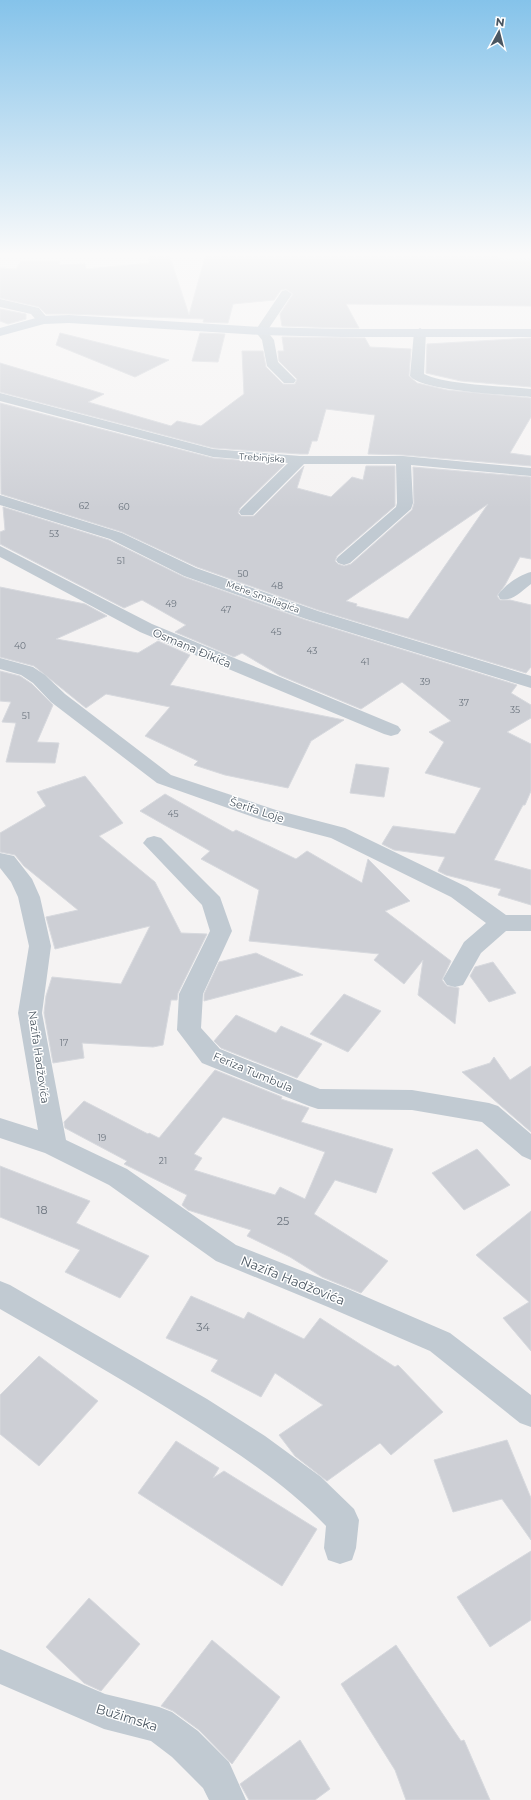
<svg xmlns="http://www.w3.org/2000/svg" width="531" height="1800" font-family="Montserrat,sans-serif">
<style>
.building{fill:#cdcfd5;stroke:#d7d9de;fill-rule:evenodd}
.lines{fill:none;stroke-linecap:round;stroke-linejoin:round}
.street{fill:#c1cad2;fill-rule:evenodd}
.secondary{fill:#c1cbd6;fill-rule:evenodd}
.labels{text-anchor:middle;stroke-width:3;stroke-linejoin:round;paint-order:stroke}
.far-street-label{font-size:9px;fill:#4a5661;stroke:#fff}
.number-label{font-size:9px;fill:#6b747e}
.street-label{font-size:11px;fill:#4a5661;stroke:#fff}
.near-number-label{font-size:11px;fill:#6b747e}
.near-street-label{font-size:13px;fill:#4a5661;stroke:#fff}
</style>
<rect width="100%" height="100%" fill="#f5f3f3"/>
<g class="building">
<path d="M148,257H170L189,315L205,257H500V260H531V306L346,304L359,328H341L282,326L280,314L293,294L286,289L281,290L274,300L233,304L228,323L203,322L204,319L69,314H46L39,307L0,298V268L16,269L21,261H60L59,265L85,264L86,269L150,263Z"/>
<path d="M0,309L26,314V319L8,324L0,321Z"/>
<path d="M60,333L169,360L135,377L56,345Z"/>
<path d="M200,333L225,334L218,362L192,361Z"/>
<path d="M282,337L365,338L370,347L411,349L409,376L417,383L447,390L531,398V417L510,453L531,456V466L403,455L368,454L375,415L326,409L317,441H312L308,454H300L213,448L0,392V363L104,394L88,402L171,426L177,421L201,426L244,394L242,351H263L266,367L283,384H295L297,379L279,361L278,351H284Z"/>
<path d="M531,338V387L461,381L426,373L427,344Z"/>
<path d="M0,403L213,458L285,464L240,508L238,513L241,516H254L304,466L297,488L331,497L352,477L363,480L366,466H395V506L337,556L335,561L338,564L344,566L351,564L412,510L414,503L413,467L531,477V559L520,557L505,585L497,596L500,600H510L531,605V667L526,673L318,610L197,567L122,532L1,494ZM488,504L408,619L356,606L357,604L346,601Z"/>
<path d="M3,507L109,540L184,577L306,620L517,685L511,693L531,705V718L507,732L531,744V791L525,805H523L494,860L531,870V905L498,895L501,889L446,875L438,871L445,857L394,850L382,844L393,826L455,834L481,788L425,773L444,742L429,732L451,721L402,682L361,709L279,675L242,653L234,657L175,632L186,625L142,600L124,608L0,544V532L5,530Z"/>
<path d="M0,587L85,604L107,616L56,639L138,653L158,641L190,655L170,685L344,720L311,741L288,788L225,775L194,765L198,761L145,736L170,707L106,694L86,708L34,666L0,657Z"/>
<path d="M0,671L20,676L32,684L53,705L37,742L59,743L55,763L6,762L16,723L2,722L11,702L0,701Z"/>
<path d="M356,764L389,768L384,797L350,793Z"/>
<path d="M85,776L123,823L99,836L155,882L181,933L207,934L178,993L177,1000H171L163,1045L153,1047L82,1043L84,1058L53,1063L44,1013L46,996L52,977L121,984L150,926L55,949L46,917L78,910L24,866L15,855L0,852V833L46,806L37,792Z"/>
<path d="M165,794L233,832L236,830L296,859L307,851L362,883L368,859L410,901L385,911L451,961L442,980L447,986L459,988L455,1024L418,995L423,960L404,984L374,960L379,954L249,941L259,890L201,859L210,851L140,811Z"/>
<path d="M256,953L303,975L204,1001V994L219,962Z"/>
<path d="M493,962L516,993L489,1002L470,976L475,967Z"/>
<path d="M344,994L381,1011L348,1052L310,1034Z"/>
<path d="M236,1015L276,1033L281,1026L322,1044L297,1078L221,1048L214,1041Z"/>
<path d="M494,1057L510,1080L531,1066V1132L462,1072L490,1063Z"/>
<path d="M215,1070L282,1097L281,1099L309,1108L301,1122L393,1149L376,1193L335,1180L314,1214L388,1261L361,1293L322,1277L290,1257L247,1236L251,1230L188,1210L182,1205L187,1195L124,1164L127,1161L65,1128L64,1122L84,1101L148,1134L149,1133L159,1138ZM223,1117L325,1152L305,1199L280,1187L275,1195L194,1170L202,1158L194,1154Z"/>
<path d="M477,1149L510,1185L464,1210L432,1173Z"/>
<path d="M0,1166L90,1201L76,1223L149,1256L120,1298L65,1272L80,1250L0,1217Z"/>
<path d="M531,1211V1351L503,1318L529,1302L476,1255Z"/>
<path d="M191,1296L244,1319L248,1312L304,1339L320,1318L395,1367L398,1365L443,1412L391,1455L380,1443L327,1481L295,1456L279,1435L323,1405L275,1373L261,1397L211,1371L218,1360L166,1338Z"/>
<path d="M39,1356L98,1401L39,1466L0,1434V1395Z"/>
<path d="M507,1440L531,1498V1540L502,1499L453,1512L434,1460Z"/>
<path d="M176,1441L219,1468L213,1478L224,1471L317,1529L282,1586L138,1493Z"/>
<path d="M531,1551V1620L490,1647L457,1597Z"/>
<path d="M89,1598L140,1644L101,1691L84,1683L46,1647Z"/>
<path d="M212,1640L280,1697L232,1764L199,1730L173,1711L161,1706Z"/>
<path d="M396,1645L461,1741L464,1740L490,1800H406L395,1770L341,1684Z"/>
<path d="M300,1740L330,1789L315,1800H249L240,1784Z"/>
</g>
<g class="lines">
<g class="street">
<path d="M286,290L292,294L267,331L274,340L278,362L296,380L294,383H284L267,366L262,340L255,331L282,291Z"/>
<path d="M0,299L39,308L49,320L43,324L39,323L31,314L0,307Z"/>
<path d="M420,328L426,332L424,374C446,385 504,386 531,389V397C510,395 421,391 410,376L414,332Z"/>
<path d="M0,393L213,449L300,456H403L531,468V476L411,465L413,503L411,509L350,563L344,565L338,563L336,560L338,557L396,507L397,503L396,464H304L253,515H241L239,512L241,509L288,463L213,457L0,401Z"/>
<path d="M0,495L122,533L196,568L318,611L531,676V688L306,619L184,576L110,539L0,505Z"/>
<path d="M0,546L152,624L398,726L401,730L398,734L391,736L384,734L140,632L0,557Z"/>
<path d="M531,572V584C521,591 513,602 500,599L498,595C505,585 519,575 531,572Z"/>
<path d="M0,658L33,667L45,675L65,694L171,775L276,810L345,828L467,887L506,915H531V931H506L481,953L463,985L455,987L447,985L443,979L464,942L486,923L451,897L331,838L262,820L157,783L51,702L33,683L21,675L0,669Z"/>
<path d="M154,836L161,838L220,897L232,931L203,994L201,1028L220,1049L320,1089L412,1090L489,1103L498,1106L531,1134V1160L522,1156L482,1122L412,1110L318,1109L309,1106L202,1063L177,1030L179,994L210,931L202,905L143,843L147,838Z"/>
<path d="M0,853L14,856L32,879L40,897L51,946L42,1013L66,1140L127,1169L236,1245L348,1289L450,1333L531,1395V1427L520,1423L430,1351L328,1307L216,1261L109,1185L45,1153L0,1138V1118L38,1130L18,1013L29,946L18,897L11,882L0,868Z"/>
<path d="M0,1281L10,1285L207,1399L265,1436L321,1477L354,1509L359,1520L356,1548L352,1560L340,1564L328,1560L324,1548L326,1526C288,1486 242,1456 196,1426C132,1385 66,1347 0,1309Z"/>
<path d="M0,1649L105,1694L159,1707L172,1712L198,1731L229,1762L246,1800H209L203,1788L172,1757L151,1741L104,1729L0,1684Z"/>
</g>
<path class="secondary" d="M69,315L261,327L341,329H531V337H341L261,335L69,323L44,324L0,336V328L43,316Z"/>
</g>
<linearGradient id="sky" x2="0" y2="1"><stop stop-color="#85c3ea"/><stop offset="0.5" stop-color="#fafafa"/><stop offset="1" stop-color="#fafafa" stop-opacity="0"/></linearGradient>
<rect width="531" height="509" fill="url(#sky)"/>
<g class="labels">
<g class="far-street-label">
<text transform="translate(262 458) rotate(4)" y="3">Trebinjska</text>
<text transform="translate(263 597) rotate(20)" y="3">Mehe Smailagića</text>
</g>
<g class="number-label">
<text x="84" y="509">62</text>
<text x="124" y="510">60</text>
<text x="54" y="537">53</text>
<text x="121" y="564">51</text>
<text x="243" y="577">50</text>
<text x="277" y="589">48</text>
<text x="171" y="607">49</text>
<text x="226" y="613">47</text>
<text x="276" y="635">45</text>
<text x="20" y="649">40</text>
<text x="312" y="654">43</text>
<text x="365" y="665">41</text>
<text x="425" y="685">39</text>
<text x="464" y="706">37</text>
<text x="515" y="713">35</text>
<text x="26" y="719">51</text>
<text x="173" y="817">45</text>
<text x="64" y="1046">17</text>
<text x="102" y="1141">19</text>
<text x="163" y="1164">21</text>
</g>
<g class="street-label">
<text transform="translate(192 648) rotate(23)" y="4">Osmana Đikića</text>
<text transform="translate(257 810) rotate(18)" y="4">Šerifa Loje</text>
<text transform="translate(39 1057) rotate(82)" y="4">Nazifa Hadžovića</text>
<text transform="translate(253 1072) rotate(23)" y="4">Feriza Tumbula</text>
</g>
<g class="near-number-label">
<text x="42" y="1214">18</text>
<text x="283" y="1225">25</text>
<text x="203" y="1331">34</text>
</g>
<g class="near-street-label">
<text transform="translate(293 1280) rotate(22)" y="5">Nazifa Hadžovića</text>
<text transform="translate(127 1717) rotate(17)" y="5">Bužimska</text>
</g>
</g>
<g transform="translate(499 32) rotate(7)" stroke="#ffffff" stroke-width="3" paint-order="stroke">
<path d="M0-3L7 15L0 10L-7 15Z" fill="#4a5661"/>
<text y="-6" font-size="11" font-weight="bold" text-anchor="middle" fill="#4a5661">N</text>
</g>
</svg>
